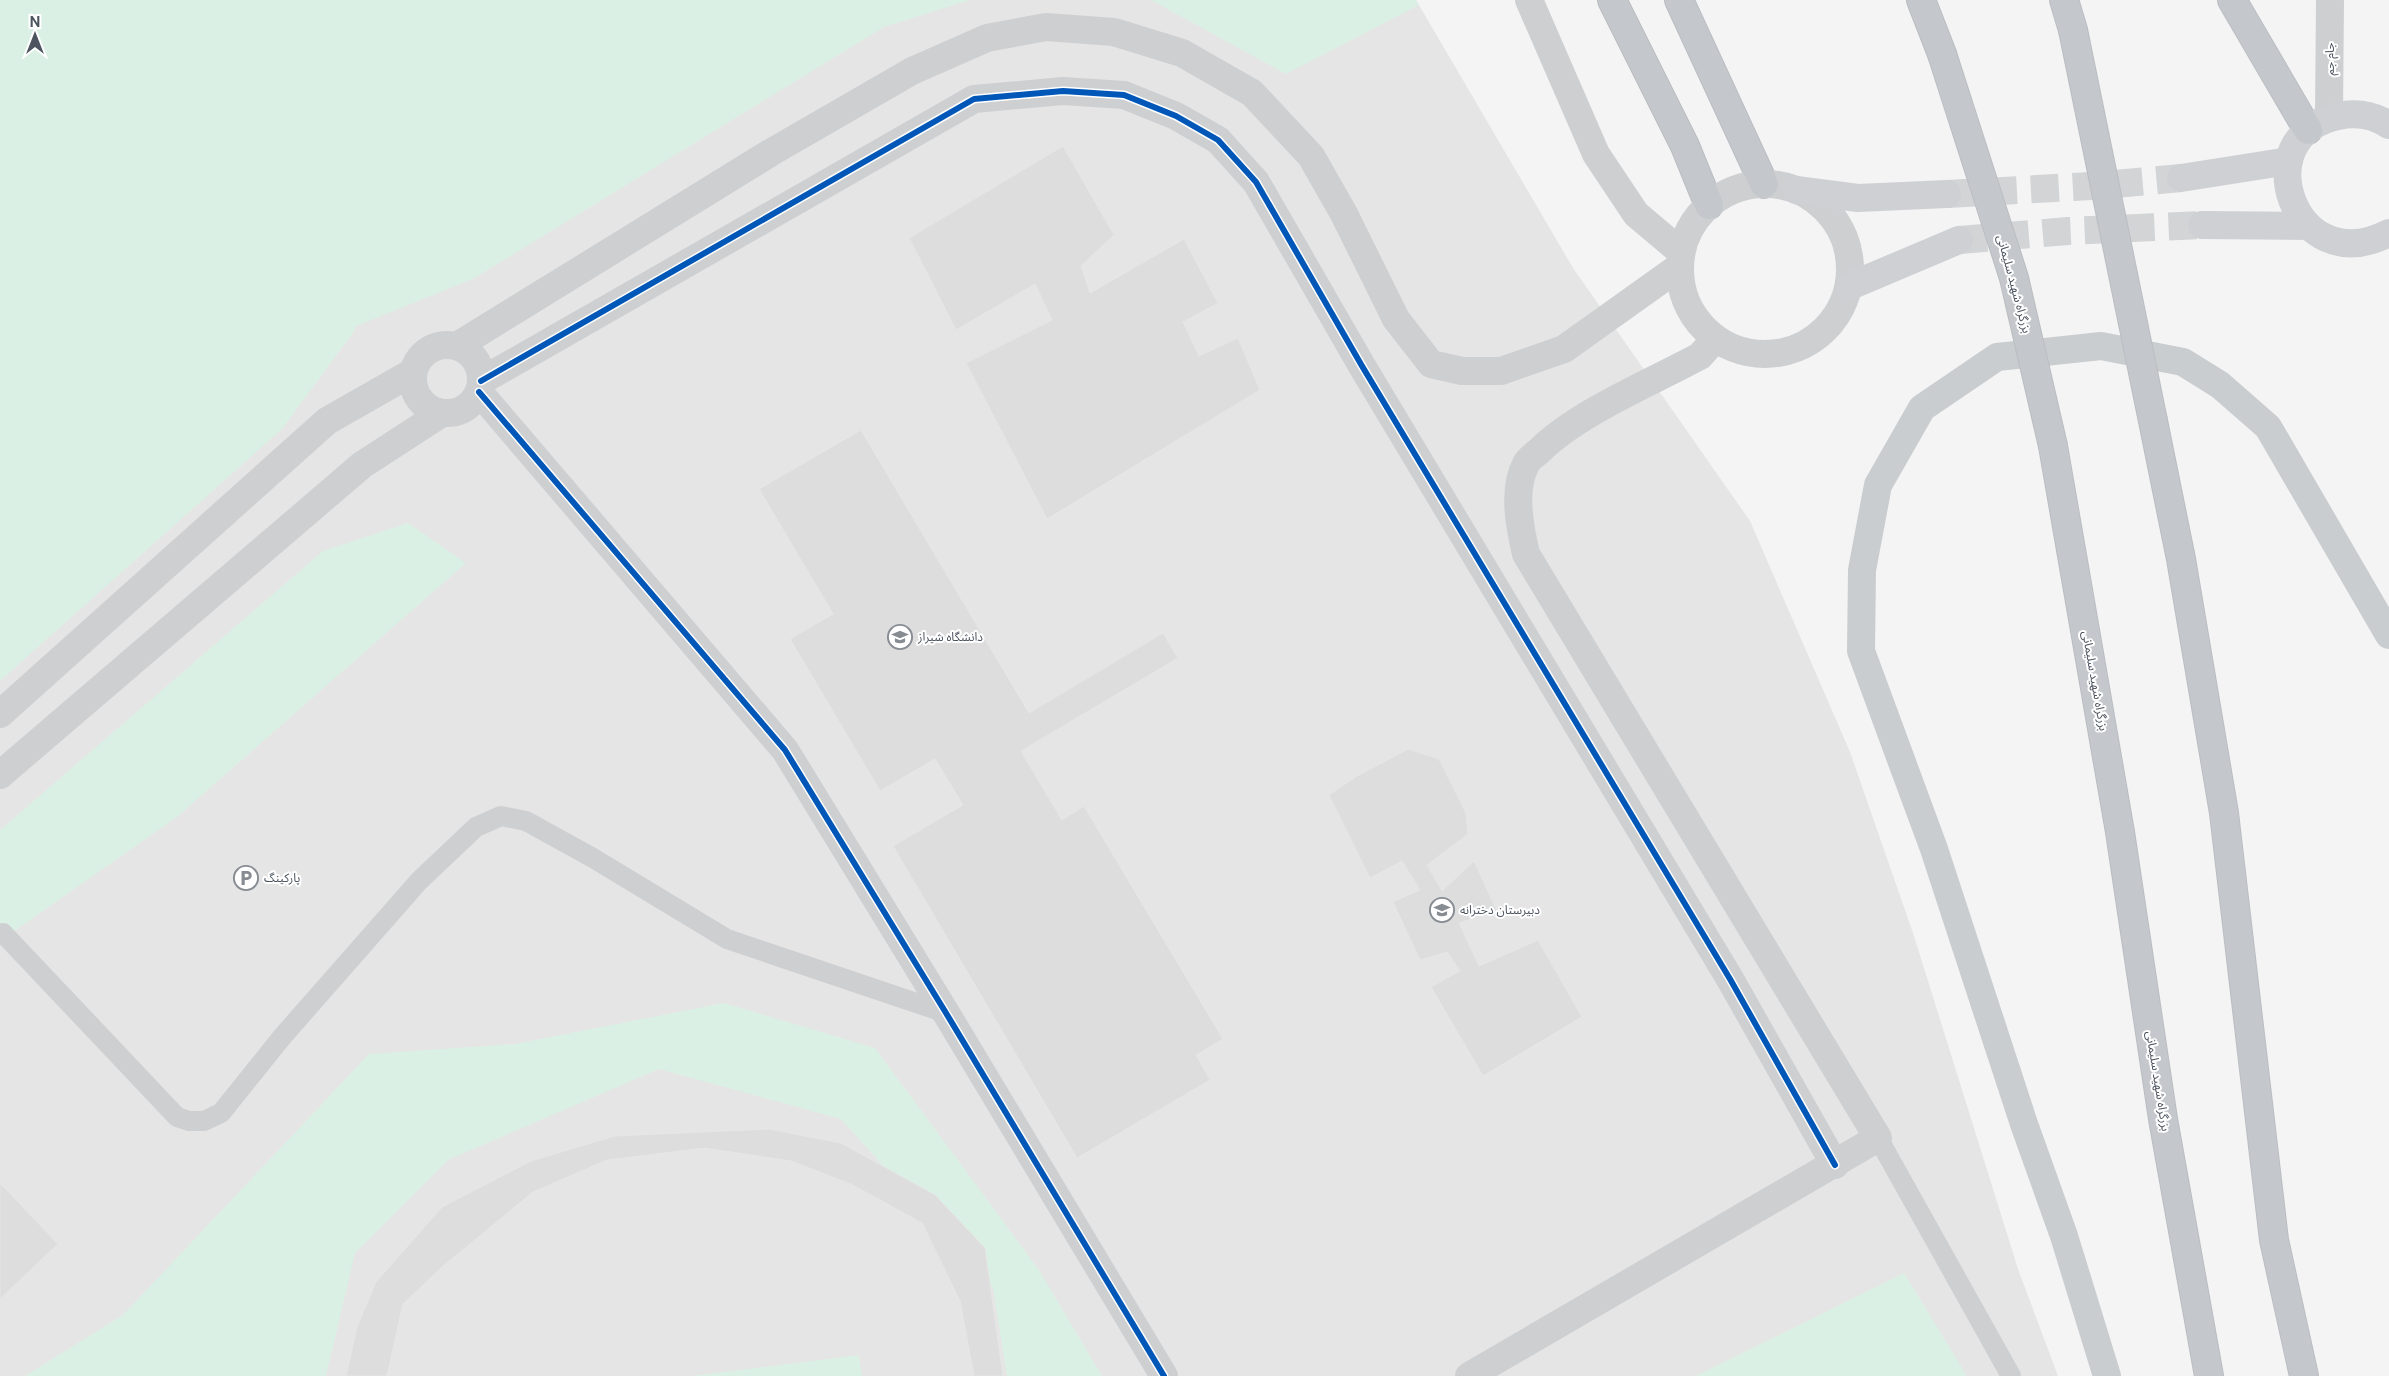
<svg xmlns="http://www.w3.org/2000/svg" width="2389" height="1376" font-family="'Public Sans','Noto Sans Arabic',sans-serif">
<style>
.education{fill:#e6e5e5}
.green{fill:#dbf0e5}
.building{fill:#ddddde;stroke:#e5e6e6}
.lines{fill:none;stroke-linecap:round;stroke-linejoin:round}
.secondary-tunnel{stroke:#d2d4d6;stroke-width:28;stroke-dasharray:28 14;stroke-linecap:butt}
.trunk-casing{stroke:#babdc2;stroke-width:30}
.service{stroke:#cecfd1;stroke-width:20}
.minor{stroke:#cecfd1;stroke-width:28}
.secondary{stroke:#ced0d3;stroke-width:28}
.primary{stroke:#cacdcf;stroke-width:28}
.trunk{stroke:#c4c8cc;stroke-width:28}
.trunk-bridge-casing{stroke:#babdc2;stroke-width:30;stroke-linecap:butt}
.trunk-bridge{stroke:#c4c8cc;stroke-width:28}
.cycleway-casing{stroke:#fff;stroke-width:9}
.cycleway{stroke:#0057b8;stroke-width:6}
.labels{text-anchor:middle;stroke-width:4;stroke-linejoin:round;paint-order:stroke}
.street-label{font-size:12px;fill:#4c545f;stroke:#fff}
.poi-label{font-size:12px;fill:#4c545f;stroke:#fff;text-anchor:start}
</style>
<rect width="100%" height="100%" fill="#f4f4f4"/>
<path class="education" d="M0,0H1416L1573,268L1750,521L1850,752L1913,933L2018,1269L2058,1376H0Z"/>
<g class="green">
<path d="M0,0H970L884,27L473,279L354,327L355,330L282,429L0,681Z"/>
<path d="M1151,0H1416L1419,5L1286,74Z"/>
<path d="M408,523L466,563L177,817L0,941V830L323,551Z"/>
<path d="M724,1003L875,1048L1039,1270L1102,1376H1007L993,1288L841,1119L659,1069L448,1160L355,1253L326,1376H25L123,1315L369,1054L515,1044Z"/>
<path d="M1904,1273L1967,1376H1696Z"/>
<path d="M859,1355L862,1376H691Z"/>
</g>
<g class="building">
<path d="M1063,146L1114,235L1081,266L1090,293L1184,239L1218,303L1183,322L1199,356L1238,338L1260,390L1047,519L966,363L1052,320L1035,284L956,330L909,238Z"/>
<path d="M861,430L1029,713L1163,633L1178,658L1021,751L1062,820L1084,806L1223,1039L1196,1055L1210,1080L1077,1158L893,846L963,805L935,759L880,791L790,639L833,614L759,489Z"/>
<path d="M1408,749L1439,759L1466,813L1468,834L1427,865L1442,891L1474,861L1497,911L1459,923L1479,966L1538,940L1582,1017L1483,1076L1431,987L1460,971L1447,952L1420,960L1393,902L1420,890L1402,861L1370,878L1329,795L1357,776Z"/>
<path d="M769,1129L841,1143L935,1195L985,1248L1003,1376H974L960,1301L922,1223L851,1184L791,1161L704,1148L607,1160L533,1192L442,1267L403,1304L387,1376H346L357,1327L376,1282L442,1207L531,1161L615,1136Z"/>
<path d="M0,1183L58,1244L0,1299Z"/>
</g>
<g class="lines">
<g class="secondary-tunnel">
<path d="M1947,194L2092,186L2181,178"/>
<path d="M1959,240L2068,231L2202,225"/>
</g>
<defs>
<g id="trunk">
<path d="M1612,0L1685,146L1709,205"/>
<path d="M1679,0L1764,184"/>
<path d="M1921,0L1942,54"/>
<path d="M2064,0L2073,30"/>
<path d="M2232,0L2308,130"/>
<path d="M2153,421L2181,559L2224,813L2274,1240L2304,1376"/>
<path d="M2053,446L2120,832L2163,1119L2209,1376"/>
</g>
</defs>
<use href="#trunk" class="trunk-casing"/>
<g class="service">
<path d="M3,933L177,1117L189,1121H204L221,1113L282,1037L419,881L476,827L501,816L526,821L593,858L727,939L946,1013"/>
<path d="M1878,1138L2011,1376"/>
</g>
<g class="minor">
<path d="M1529,0L1596,154L1636,214L1681,252"/>
<path d="M2329,117L2330,0"/>
<circle cx="1765" cy="269" r="85"/>
<circle cx="447" cy="379" r="34"/>
<path d="M457,346L770,153L912,71L987,38L1046,27L1114,32L1182,53L1252,93L1311,156L1344,214L1396,319L1431,364L1462,371H1501L1564,349L1679,267"/>
<path d="M481,381L974,99L1063,91L1124,95L1176,116L1218,140L1256,182L1362,366L1730,979L1835,1165"/>
<path d="M479,392L785,750L946,1013L1164,1376"/>
<path d="M0,714L327,421L413,372"/>
<path d="M0,775L362,465L442,413"/>
<path d="M1469,1376L1878,1138L1526,554C1520,528 1512,490 1526,464C1528,459 1535,455 1539,451C1579,412 1650,383 1700,356L1715,339"/>
</g>
<g class="secondary">
<path d="M2389,125C2374,115 2356,112 2338,116C2244,135 2293,283 2389,233"/>
<path d="M2181,178L2289,161"/>
<path d="M1796,190L1858,198L1947,194"/>
<path d="M2202,225L2307,226"/>
<path d="M1850,286L1959,240"/>
</g>
<path class="primary" d="M2107,1376L2064,1236L2024,1124L1934,849L1861,651L1862,570L1878,485L1922,408L1997,357L2101,346L2183,362L2220,385L2268,427L2389,635"/>
<use href="#trunk" class="trunk"/>
<defs>
<g id="trunk-bridge">
<path d="M2073,30L2153,421"/>
<path d="M1942,54L2014,278L2053,446"/>
</g>
</defs>
<use href="#trunk-bridge" class="trunk-bridge-casing"/>
<use href="#trunk-bridge" class="trunk-bridge"/>
<defs>
<g id="cycleway">
<path d="M481,381L974,99L1063,91L1124,95L1176,116L1218,140L1256,182L1362,366L1730,979L1835,1165"/>
<path d="M479,392L785,750L946,1013L1164,1376"/>
</g>
</defs>
<use href="#cycleway" class="cycleway-casing"/>
<use href="#cycleway" class="cycleway"/>
</g>
<defs>
<symbol id="university-ring" viewBox="-11 -11 22 22"><circle r="9.5" fill="#fff" stroke="#878c93" stroke-width="1.5"/><path d="M0-5L7-2L0 1L-7-2ZM-4 1L0 2.5L4 1V4Q0 6-4 4Z" fill="#878c93"/></symbol>
<symbol id="parking-ring" viewBox="-11 -11 22 22"><circle r="9.5" fill="#fff" stroke="#878c93" stroke-width="1.5"/><path d="M-3.5-5.5H1a3.5 3.5 0 0 1 0 7H-1V5.5H-3.5ZM-1-3.4V-.6H.8a1.4 1.4 0 0 0 0-2.8Z" fill="#878c93"/></symbol>
<symbol id="school-ring" viewBox="-11 -11 22 22"><circle r="9.5" fill="#fff" stroke="#878c93" stroke-width="1.5"/><path d="M0-5L7-2L0 1L-7-2ZM-4 1L0 2.5L4 1V4Q0 6-4 4Z" fill="#878c93"/></symbol>
</defs>
<g fill-rule="evenodd">
<use href="#university-ring" x="886" y="623" width="28" height="28"/>
<use href="#parking-ring" x="232" y="864" width="28" height="28"/>
<use href="#school-ring" x="1428" y="896" width="28" height="28"/>
</g>
<g class="labels">
<g class="street-label">
<text transform="translate(2330 59) rotate(-90)" y="4">جام جم</text>
<text transform="translate(2014 284) rotate(75)" y="4">بزرگراه شهید سلیمانی</text>
<text transform="translate(2095 681) rotate(80)" y="4">بزرگراه شهید سلیمانی</text>
<text transform="translate(2158 1081) rotate(81)" y="4">بزرگراه شهید سلیمانی</text>
</g>
<g class="poi-label">
<text x="918" y="641">دانشگاه شیراز</text>
<text x="264" y="882">پارکینگ</text>
<text x="1460" y="914">دبیرستان دخترانه</text>
</g>
</g>
<g transform="translate(35 35)" stroke="#ffffff" stroke-width="4" paint-order="stroke">
<path d="M0-4L9 19L0 12L-9 19Z" fill="#4c545f"/>
<text y="-8" font-size="14" font-weight="bold" text-anchor="middle" fill="#4c545f">N</text>
</g>
</svg>
